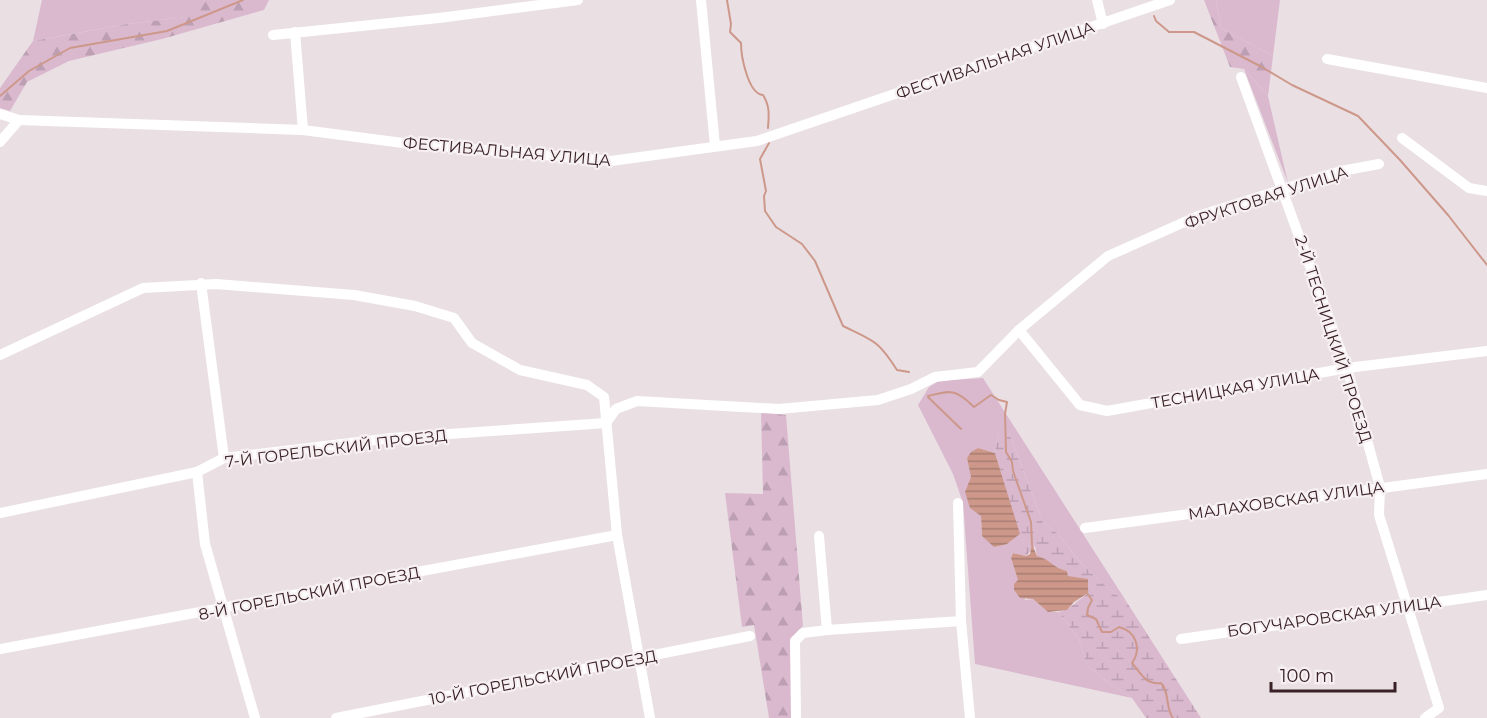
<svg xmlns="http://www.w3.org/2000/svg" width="1487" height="718" font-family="Montserrat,sans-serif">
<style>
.green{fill:#dab9cf}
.forest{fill:url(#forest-firs)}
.wetland{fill:url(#wetland-marsh)}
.water{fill:url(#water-rules)}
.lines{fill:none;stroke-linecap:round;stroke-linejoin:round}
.stream{stroke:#cd988a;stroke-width:2}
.street{stroke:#fff;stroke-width:10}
.labels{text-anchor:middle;stroke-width:4.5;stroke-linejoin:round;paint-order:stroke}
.street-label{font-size:16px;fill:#392126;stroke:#f7f0f3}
</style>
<defs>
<pattern id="forest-firs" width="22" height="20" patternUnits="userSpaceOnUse" patternTransform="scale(1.5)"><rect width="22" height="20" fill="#dab9cf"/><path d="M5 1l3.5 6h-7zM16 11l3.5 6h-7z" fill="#bc9fb2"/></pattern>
<pattern id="wetland-marsh" width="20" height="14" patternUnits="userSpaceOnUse" patternTransform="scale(1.5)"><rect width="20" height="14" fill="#dab9cf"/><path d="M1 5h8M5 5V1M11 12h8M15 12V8" fill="none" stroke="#bc9fb2"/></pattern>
<pattern id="water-rules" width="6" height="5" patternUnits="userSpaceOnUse" patternTransform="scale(1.5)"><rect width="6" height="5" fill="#cd988a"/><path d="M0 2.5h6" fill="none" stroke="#a77c71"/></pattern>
</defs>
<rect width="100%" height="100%" fill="#eae0e4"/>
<g class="green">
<path d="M42,0H205L187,17L127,24L33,41Z"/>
<path d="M1216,0H1280L1273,56L1221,28Z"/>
<path d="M1244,69L1268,96L1288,183Z"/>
<path d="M983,378L1128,604L1101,582L1081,563L1057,533L1043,523L1010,435L998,433L995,453L978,448L967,458L981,516L982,536L1007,544L1020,534L1026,556L1013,553L1011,558L1025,600L1033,599L1048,612H1058L1079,639L1087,665L1106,681L1132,698L975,664L963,503L953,474L918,405L929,387L939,381Z"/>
</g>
<g class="forest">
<path d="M205,0H269L264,10L162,39L69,61L27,82L10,111L0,108V88L33,41L127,24L186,17Z"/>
<path d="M1204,0H1216L1221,28L1273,56L1268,96L1244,69L1230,67Z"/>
<path d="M761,412L786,415L803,626L790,639L793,718H769L754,625L742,627L725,493L763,494Z"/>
</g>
<path class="wetland" d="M998,432L1010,435L1043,523L1057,533L1081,563L1101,582L1128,604L1201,718H1146L1132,698L1106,681L1087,665L1079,639L1058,612C1070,610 1078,600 1088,593L1068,576L1067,571C1055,568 1049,561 1037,556L1035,546L1026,556L995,453Z"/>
<g class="water">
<path d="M978,448L995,453L1020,534L1007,544L994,547L982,536L981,516L970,508L965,492L971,477L967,458L971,452Z"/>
<path d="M1032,544L1037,556C1050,559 1053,568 1067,571L1068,576L1088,579V593L1074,602L1067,610L1048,612L1033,599L1020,598L1014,590V584L1018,580L1011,558L1013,553L1026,556L1030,554Z"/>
</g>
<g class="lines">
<g class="stream">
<path d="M727,0L731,24L730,32L741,43C741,56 748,94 763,95C770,106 769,115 768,128"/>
<path d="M1154,16L1156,21L1169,32H1194L1260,66L1292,85L1358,116L1400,160L1448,215L1487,265"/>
<path d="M0,96L29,71L70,48L167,31L243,0"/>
<path d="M769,143L760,159L766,191L764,196L765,211L776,227L802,244L815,261L843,326C874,341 878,340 897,370L909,372"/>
<path d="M928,396C951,390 956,389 974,407L991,395L999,400L1007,402L1005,414L1006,452L1012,462L1013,471L1031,522L1032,545"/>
<path d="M928,397L961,429"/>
<path d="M1086,592L1092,600L1088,608L1087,615L1096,619L1102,632H1111L1119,627C1136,631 1142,649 1132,663C1141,674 1146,685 1161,683C1170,692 1165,708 1173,718"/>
</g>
<g class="street">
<path d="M701,0L715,146"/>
<path d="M1097,0L1103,24"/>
<path d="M295,32L303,130"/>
<path d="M273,35L439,18L578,0"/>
<path d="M1327,59L1487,88"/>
<path d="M1241,77L1347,368L1380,487L1379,515L1439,708L1425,718"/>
<path d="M0,114L19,120L303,130L403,143L611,161L757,141L1170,0"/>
<path d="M1402,138L1469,188L1487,191"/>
<path d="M0,142L19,120"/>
<path d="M201,283L224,458"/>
<path d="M1019,330L1080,405L1107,411L1347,368L1487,351"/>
<path d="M0,355L143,288L216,284L354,295L415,306L454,318L472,343L520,370L587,385L604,397L617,535L650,718"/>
<path d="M606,423L616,409L637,401L779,409L878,400L911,389L935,377L978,372L1019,330L1108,256L1198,216L1341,171L1379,164"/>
<path d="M197,472L205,544L255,718"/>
<path d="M958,503L961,621L970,718"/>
<path d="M0,513L197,472L224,458L392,438L606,423"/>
<path d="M1085,528L1487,474"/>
<path d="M827,630L961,621"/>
<path d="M1181,639L1487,595"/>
<path d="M0,649L617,535"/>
<path d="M336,718L750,636"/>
<path d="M796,718L795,641L803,633L827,630L819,536"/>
</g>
</g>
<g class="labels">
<g class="street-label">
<text transform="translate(995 60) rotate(-19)" y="6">ФЕСТИВАЛЬНАЯ УЛИЦА</text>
<text transform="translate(507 151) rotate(5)" y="6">ФЕСТИВАЛЬНАЯ УЛИЦА</text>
<text transform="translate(1266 197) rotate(-18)" y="6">ФРУКТОВАЯ УЛИЦА</text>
<text transform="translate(1334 339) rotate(72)" y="6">2-Й ТЕСНИЦКИЙ ПРОЕЗД</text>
<text transform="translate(1235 388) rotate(-10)" y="6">ТЕСНИЦКАЯ УЛИЦА</text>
<text transform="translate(336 448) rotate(-7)" y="6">7-Й ГОРЕЛЬСКИЙ ПРОЕЗД</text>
<text transform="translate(1286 500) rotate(-8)" y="6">МАЛАХОВСКАЯ УЛИЦА</text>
<text transform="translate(309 593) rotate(-11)" y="6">8-Й ГОРЕЛЬСКИЙ ПРОЕЗД</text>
<text transform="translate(1334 616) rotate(-8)" y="6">БОГУЧАРОВСКАЯ УЛИЦА</text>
<text transform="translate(543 677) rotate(-11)" y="6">10-Й ГОРЕЛЬСКИЙ ПРОЕЗД</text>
</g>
</g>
<path d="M1271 682v9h124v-9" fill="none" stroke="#392126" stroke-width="3"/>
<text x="1280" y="682" font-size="18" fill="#392126" stroke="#f7f0f3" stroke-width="4.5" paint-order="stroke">100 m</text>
</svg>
